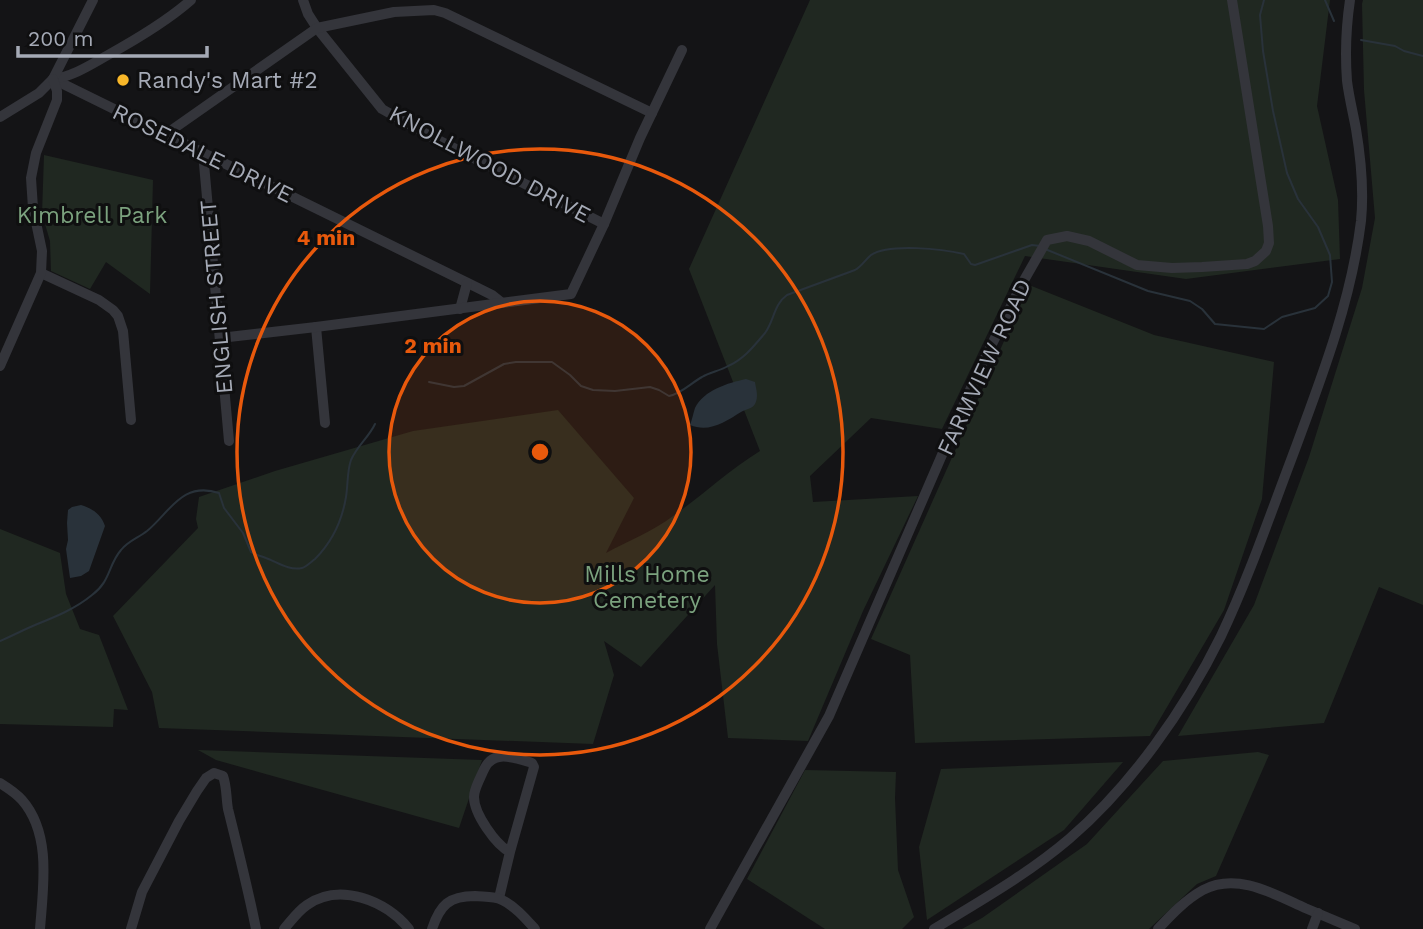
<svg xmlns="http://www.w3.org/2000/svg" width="1423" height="929" font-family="'Work Sans',sans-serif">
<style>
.green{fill:#202821}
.water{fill:#29323a}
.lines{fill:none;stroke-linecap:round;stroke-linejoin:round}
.stream{stroke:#29323a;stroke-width:2}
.minor{stroke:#34353b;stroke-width:10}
.ring{fill:none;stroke:#e8590c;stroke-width:3.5}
.poi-dot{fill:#f8b729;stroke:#0f0f10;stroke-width:2.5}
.labels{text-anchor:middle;stroke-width:6;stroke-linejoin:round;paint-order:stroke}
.poi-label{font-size:23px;fill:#a5aab6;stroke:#0f0f10;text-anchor:start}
.street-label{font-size:23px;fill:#a5aab6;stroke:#0f0f10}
.park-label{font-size:23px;fill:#7ba27e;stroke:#0f0f10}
.centre{fill:#e8590c;stroke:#0f0f10;stroke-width:3.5}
.ring-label{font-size:21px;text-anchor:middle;font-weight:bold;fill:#e8590c;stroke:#0f0f10;stroke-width:6;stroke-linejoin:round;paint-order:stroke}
</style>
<rect width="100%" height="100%" fill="#141416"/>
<g class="green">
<path d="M810,0H1330L1317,106L1338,200L1340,259L1186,279L1025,256L942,429L871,418L810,476L813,502L918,496L863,611L808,741L728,738L717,644L715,585L641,667L604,641L614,675L593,744L159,728L152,692L113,616L198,528L196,519L199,497L275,471L413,431L558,410L634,498L606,553C628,541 653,531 673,516C703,495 729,470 760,451L689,269Z"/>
<path d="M1363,0H1423V605L1379,587L1324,723L1178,736L1254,605L1309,457L1362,288L1375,218L1364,90L1362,4Z"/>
<path d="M44,155L153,180L150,294L106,262L90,289L51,271L50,241L42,214Z"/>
<path d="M1029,285L1154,335L1274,362L1262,499L1224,610L1150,736L915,743L910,655L871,639Z"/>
<path d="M0,529L60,553L66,594L80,629L99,635L128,710L114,709L113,727L0,724Z"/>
<path d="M198,750L482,760L459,828L216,760Z"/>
<path d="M1258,752L1269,755L1216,876L1197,884L1149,929H962L982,918L1087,844L1163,761Z"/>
<path d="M1123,762L1064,830L927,920L919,847L941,769Z"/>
<path d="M805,770L896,772L895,798L898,870L914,917L902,929H825L747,879Z"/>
</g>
<g class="water">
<path d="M746,379L755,382C756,389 759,397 755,404C752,409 746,409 741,412C725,422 709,433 690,425C692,420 693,414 695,408C704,390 728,383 746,379Z"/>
<path d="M81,505C93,509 101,514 105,526L89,571L81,576L70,578L66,549L68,540L67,523L68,510L72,507Z"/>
</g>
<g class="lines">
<g class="stream">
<path d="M1325,0L1334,21"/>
<path d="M1361,40L1395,46L1404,51L1423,56"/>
<path d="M1045,249L1148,291L1190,301L1202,309L1215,324L1264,329L1282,317L1315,308L1328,296L1332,282L1330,255L1318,227L1298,199L1287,173L1273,111L1263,51L1260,15L1264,0"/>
<path d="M429,382L454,387L464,386L504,364L516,362H552L570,375L581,386L593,390L615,391L650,387L659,390L669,396C681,394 691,383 702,377C710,372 720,371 728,366C744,359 754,346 765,333C774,321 774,304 787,295L855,270C862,266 865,260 871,255C889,243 943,249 964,254L971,264L975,265L1032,245L1040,246"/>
<path d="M0,641C12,636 23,630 35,625C55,617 75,609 92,595C111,581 108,565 121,550C128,541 138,538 147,531C170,512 182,481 219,493L224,508L243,533L251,552C256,555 261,556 266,558C277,562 289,571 302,568C306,567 311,562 315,559C332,542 342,521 346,497C348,485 347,471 351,460C357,446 369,437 375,424"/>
</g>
<g class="minor">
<path d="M303,0L308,14L317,28L382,109L430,136L604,224"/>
<path d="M53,79L478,288L492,295L502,303"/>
<path d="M53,79C74,76 90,65 108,55C137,39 166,22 191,0"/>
<path d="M0,117L39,93L53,79L93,0"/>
<path d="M166,134L317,28L394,12L434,10L445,13L652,113"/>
<path d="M203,153L229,441"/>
<path d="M41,273L99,300L113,310L118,316L123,331L131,420"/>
<path d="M460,309L467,283"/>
<path d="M316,327L325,423"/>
<path d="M220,338L316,327L571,294L604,224L640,138L682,50"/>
<path d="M0,366L41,273L42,251L33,208L31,178L36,153L57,100V91L53,79"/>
<path d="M0,783C8,788 16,793 22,800C52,834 43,888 40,929"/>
<path d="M499,898L510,852L534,767L532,763C522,760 509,755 499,757C488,759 485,767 481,776C478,783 474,790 474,797C474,814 496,845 510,852"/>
<path d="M131,929L142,892L179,821L197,791L206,778L214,773L223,776C227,787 226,798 228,809C238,849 248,889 256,929"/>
<path d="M284,929C291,921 298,911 307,905C340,882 387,901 409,929"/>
<path d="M432,929C440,905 449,896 475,896C484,897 494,896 502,900C515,906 526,919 535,929"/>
<path d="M710,929L829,716L977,374L1023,282L1047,240L1067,236L1089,241L1137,265L1172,268L1202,267L1247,264L1255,261L1266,251L1269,243L1268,226L1232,0"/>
<path d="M934,929C980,901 1028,874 1069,839C1131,786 1185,709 1221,636C1248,579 1269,518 1291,460C1320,382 1351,303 1361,221C1364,190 1361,159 1356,129C1353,113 1349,97 1347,81C1345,54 1346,27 1350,0"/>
<path d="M1158,929C1171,915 1185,900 1203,890C1237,872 1274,894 1305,908C1322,915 1338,922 1355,929"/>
<path d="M1312,929L1318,913"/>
</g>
</g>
<circle cx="540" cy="452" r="151" fill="#e8590c" fill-opacity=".12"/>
<g class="ring">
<circle cx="540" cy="452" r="151"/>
<circle cx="540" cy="452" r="303"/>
</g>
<circle class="poi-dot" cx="123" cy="80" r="7"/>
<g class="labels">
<g class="poi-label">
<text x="137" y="88">Randy's Mart #2</text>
</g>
<g class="street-label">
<text transform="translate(203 153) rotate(26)" y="8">ROSEDALE DRIVE</text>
<text transform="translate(490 164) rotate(28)" y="8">KNOLLWOOD DRIVE</text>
<text transform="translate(216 297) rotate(-95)" y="8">ENGLISH STREET</text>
<text transform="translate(984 367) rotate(-65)" y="8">FARMVIEW ROAD</text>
</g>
<g class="park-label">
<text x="92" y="223">Kimbrell Park</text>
<text x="647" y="582">Mills Home<tspan x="647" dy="26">Cemetery</tspan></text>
</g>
</g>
<circle cx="540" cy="452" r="10" class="centre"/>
<g class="ring-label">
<text x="326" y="245">4 min</text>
<text x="433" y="353">2 min</text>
</g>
<path d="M18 46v10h189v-10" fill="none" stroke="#a5aab6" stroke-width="3.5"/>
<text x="28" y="46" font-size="21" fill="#a5aab6" stroke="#0f0f10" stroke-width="5" paint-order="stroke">200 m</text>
</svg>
